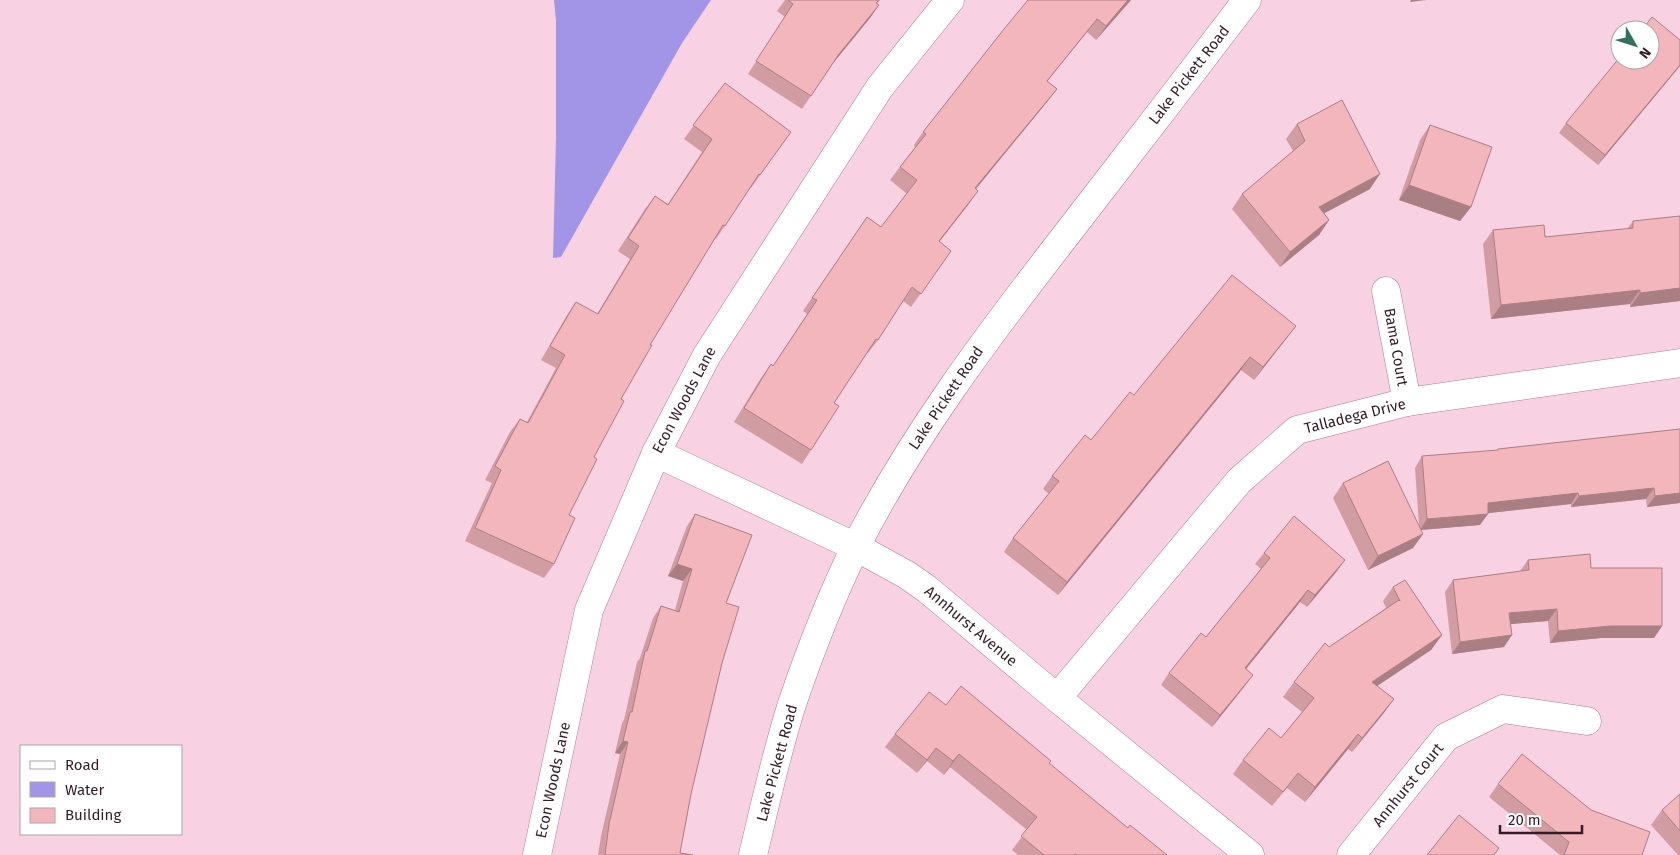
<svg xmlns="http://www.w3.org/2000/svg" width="1680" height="855" font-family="'Fira Sans',sans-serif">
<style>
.water{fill:#a295e7}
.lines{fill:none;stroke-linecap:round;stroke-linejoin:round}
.minor-casing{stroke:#b47b95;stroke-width:29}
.secondary-casing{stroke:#b47b95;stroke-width:29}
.minor{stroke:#fff;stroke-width:28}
.secondary{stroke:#fff;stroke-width:28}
.wall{fill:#d19da3}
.shaded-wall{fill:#aa7f84}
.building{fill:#f3b6bd;stroke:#aa7f84}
.labels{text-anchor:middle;stroke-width:4;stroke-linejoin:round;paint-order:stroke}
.street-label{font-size:15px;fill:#331c27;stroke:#fff}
</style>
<rect width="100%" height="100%" fill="#f8d2e2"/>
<path class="water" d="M554,0H711L682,43L561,257L553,258L556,138V21Z"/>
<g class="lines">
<defs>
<g id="minor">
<path d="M1386,291L1407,402"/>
<path d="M656,453L856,547L907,575L927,589L1057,698L1250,855"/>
<path d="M1057,698L1239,481L1297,430L1407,402L1680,363"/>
<path d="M537,855L589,610L656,453L707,355L880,87L950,0"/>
<path d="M1351,855L1446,737L1503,709L1587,721"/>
</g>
<path id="secondary" d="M753,855C765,805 776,754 792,704C810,651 831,597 856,546C913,435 987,337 1063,239C1125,159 1186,80 1247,0"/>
</defs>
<use href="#minor" class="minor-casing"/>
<use href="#secondary" class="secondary-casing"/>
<use href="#minor" class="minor"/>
<use href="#secondary" class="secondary"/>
</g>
<g class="wall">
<path d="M785,0H880L877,4L879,5L870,18L833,63L802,109L748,74L785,17L777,11Z"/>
<path d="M1131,0L1096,40L1087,32L1047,81L1057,89L1047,102L976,189L968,205L939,242L951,251L911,307L903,301L878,340L868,353H867L834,403L811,450L802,464L734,422L761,378L771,364L773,366L807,314L803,311L867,217L881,227L907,194L890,180L915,147L914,145L923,132L1004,29Z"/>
<path d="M1680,40V66L1598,165L1559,133L1566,123Z"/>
<path d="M725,83L791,132L751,188H750L716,239L715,238L650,345L621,399L594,457L569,515L554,564L544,578L465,541L492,483L485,480L510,432L520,419L527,422L556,368L541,360L567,315L576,302L597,314L630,259L618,251L645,209L655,196L668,204L702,152L684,139Z"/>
<path d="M1297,124L1370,189L1324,213L1329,220L1319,235L1280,267L1232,209L1242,194L1293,151L1286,139Z"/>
<path d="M1430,125L1471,207L1460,221L1399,200L1420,140Z"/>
<path d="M1680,216V301L1630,307V304L1491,319L1483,244L1493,230L1545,237L1627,229L1633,221Z"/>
<path d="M1296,326L1286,339L1254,380L1241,370L1058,595L1004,552L1013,538L1049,494L1043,489L1052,476L1091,440L1134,395Z"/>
<path d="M1680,429V503L1647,507L1646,499L1571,507V504L1488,513L1480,525L1421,530L1423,534L1413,548L1368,570L1333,498L1343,483L1419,526L1415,468L1422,456L1497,450L1498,449Z"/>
<path d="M695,514L726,603L722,663L691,794L680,853L693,855H598L601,836L620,754L615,753L622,723L624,720L637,662L640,658L653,618L661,606L675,610L683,581L668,576L687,526Z"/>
<path d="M1264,553L1337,571L1307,607L1300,602L1246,669L1253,675L1244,687L1212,727L1161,685L1169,673L1206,637L1261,569L1255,564Z"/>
<path d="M1528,560L1591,568L1662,626L1654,638H1601L1550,643L1548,621L1511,624L1504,647L1452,654L1445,592L1453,580L1520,571Z"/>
<path d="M1393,587L1442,635L1431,650L1377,686L1394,699L1383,714L1352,752L1348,749L1305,802L1287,788L1272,806L1233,774L1243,760L1281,738L1302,712L1283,697L1294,682L1329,647L1386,608L1383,601Z"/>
<path d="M946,705L1049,764L1128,828L1167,855H1018L1012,850L1027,830L950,767L944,775L927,761L917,773L885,747L895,734Z"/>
<path d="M1498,784L1642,855H1560L1489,797Z"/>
<path d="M1680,794V855H1678L1651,825L1662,810Z"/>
</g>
<g class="shaded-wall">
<path d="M1128,0H1131L1096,40L1106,26Z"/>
<path d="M1411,0H1426L1410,2Z"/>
<path d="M879,5L870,18L830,67L839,54Z"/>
<path d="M1097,19L1087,32L1037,94L1047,81Z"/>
<path d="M1680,65V66L1598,165L1605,155Z"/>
<path d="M1057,89L1047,102L965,202L975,188Z"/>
<path d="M1380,174L1370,189L1308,222L1319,207Z"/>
<path d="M1409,185L1471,207L1460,221L1399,200Z"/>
<path d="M978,191L968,205L929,255L939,241Z"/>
<path d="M1329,220L1319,235L1280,267L1290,252Z"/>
<path d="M1680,288V301L1630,307L1640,293Z"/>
<path d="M1640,290L1630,304L1491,319L1501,305Z"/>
<path d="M1296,326L1286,339L1254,380L1263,367Z"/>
<path d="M1250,357L1241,370L1058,595L1067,582Z"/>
<path d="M1654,488L1646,499L1571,507L1579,496Z"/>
<path d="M1578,493L1571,504L1480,514L1488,503Z"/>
<path d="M1680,493V503L1647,507L1655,496Z"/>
<path d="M1488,514L1480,525L1420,530L1427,519Z"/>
<path d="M1423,534L1413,548L1368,570L1378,556Z"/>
<path d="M1345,560L1337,571L1307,607L1315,595Z"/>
<path d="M677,564L692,569L683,581L668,576Z"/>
<path d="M1308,590L1300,602L1237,680L1245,668Z"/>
<path d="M1557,609L1548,621L1501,625L1509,613Z"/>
<path d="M1610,626H1662L1654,638H1601L1550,643L1558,631Z"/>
<path d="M1442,635L1431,650L1362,696L1372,682Z"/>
<path d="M1512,635L1504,647L1452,654L1460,642Z"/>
<path d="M1253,675L1244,687L1212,727L1220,715Z"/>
<path d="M1394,699L1383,714L1352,752L1362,738Z"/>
<path d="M1358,734L1348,749L1305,802L1315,787Z"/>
<path d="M623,741L628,742L620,754L615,753Z"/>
<path d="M936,748L927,761L917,773L927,760Z"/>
<path d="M959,754L950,767L944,775L953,761Z"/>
</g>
<g class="building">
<path d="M788,0H879L876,3L879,5L839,54L811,96L756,61L793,4Z"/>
<path d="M1028,0H1128L1106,26L1097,19L1047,81L1057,89L975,188L978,191L939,241L951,251L921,294L912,287L878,340L876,339L834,403L839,406L811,450L744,408L771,364L773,366L817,300L812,298L867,217L881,227L917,180L900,167L926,134L923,132L1004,29Z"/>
<path d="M1652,17L1680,40V65L1605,155L1566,123L1620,57V60H1650V30H1642Z"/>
<path d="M725,83L791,132L760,175L759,174L725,226L723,225L650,345H652L621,399L624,401L594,457L597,459L569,515L575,518L554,564L475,528L501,470L495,466L520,419L528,423L565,355L550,346L576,302L598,314L639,246L628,238L655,196L668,205L712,139L693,125Z"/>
<path d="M1342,100L1380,174L1319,207L1329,220L1290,252L1242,194L1305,141L1297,124Z"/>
<path d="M1430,125L1492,147L1471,207L1409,185Z"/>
<path d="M1680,216V288L1640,293V290L1501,305L1493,230L1544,225L1545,237L1633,228V221Z"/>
<path d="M1232,275L1296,326L1263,367L1250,357L1067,582L1013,538L1059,481L1052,476L1085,435L1091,440L1130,392L1134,395Z"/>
<path d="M1680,429V493L1655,496L1654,488L1579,496L1578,493L1488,503V514L1427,519L1422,456L1498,450V449Z"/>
<path d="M1388,461L1423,534L1378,556L1343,483Z"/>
<path d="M695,514L752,535L726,603L739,607L722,663L691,794L680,853L693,855H605L609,824L628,742L623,741L630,712H632L645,651H647L661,606L679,612L692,569L677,564Z"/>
<path d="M1294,516L1345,560L1315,595L1308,590L1245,668L1253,675L1220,715L1169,673L1201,633L1206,637L1270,558L1264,553Z"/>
<path d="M1590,554L1591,568H1662V626H1610L1558,631L1557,609L1509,613L1512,635L1460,642L1453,580L1529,570L1528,560Z"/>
<path d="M1405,580L1442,635L1372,682L1394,699L1362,738L1358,734L1315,787L1298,773L1283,792L1243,760L1269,728L1281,738L1314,698L1294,682L1325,643L1329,647L1399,600L1400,601L1393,587Z"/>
<path d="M961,686L1051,761L1049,763L1128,828L1130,825L1167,855H1077L1075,854L1074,855H1044L1021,836L1037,817L959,754L953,761L936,748L927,760L895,734L929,692L946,705Z"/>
<path d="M1522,754L1591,810L1650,832L1642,855H1564L1569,842L1498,784Z"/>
<path d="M1680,794V831L1662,810Z"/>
<path d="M1459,815L1499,848L1494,855H1427Z"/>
</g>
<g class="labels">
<g class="street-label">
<text transform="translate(1189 75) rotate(-52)" y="5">Lake Pickett Road</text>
<text transform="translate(1396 347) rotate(80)" y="5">Bama Court</text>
<text transform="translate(946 398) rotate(-56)" y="5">Lake Pickett Road</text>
<text transform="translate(684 400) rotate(-62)" y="5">Econ Woods Lane</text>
<text transform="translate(1355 416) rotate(-14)" y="5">Talladega Drive</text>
<text transform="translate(971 626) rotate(40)" y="5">Annhurst Avenue</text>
<text transform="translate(777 763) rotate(-75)" y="5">Lake Pickett Road</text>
<text transform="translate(553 780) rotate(-78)" y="5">Econ Woods Lane</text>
<text transform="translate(1408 785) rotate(-51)" y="5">Annhurst Court</text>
</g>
</g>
<rect x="20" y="745" width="162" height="90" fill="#ffffff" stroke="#ada4a9"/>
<rect x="30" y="761" width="25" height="8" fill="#ffffff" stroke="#ada4a9"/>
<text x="65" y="770" font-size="15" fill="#331c27">Road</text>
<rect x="30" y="782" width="25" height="15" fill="#a295e7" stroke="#ada4a9"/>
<text x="65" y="795" font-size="15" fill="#331c27">Water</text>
<rect x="30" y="808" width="25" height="15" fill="#f3b6bd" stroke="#ada4a9"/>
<text x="65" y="820" font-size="15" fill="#331c27">Building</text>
<g transform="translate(1635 45) rotate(129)"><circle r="24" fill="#ffffff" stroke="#ada4a9"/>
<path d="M0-4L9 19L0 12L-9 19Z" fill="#32705d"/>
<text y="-8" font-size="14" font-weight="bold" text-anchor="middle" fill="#331c27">N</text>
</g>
<path d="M1500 825v8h82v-8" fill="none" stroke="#331c27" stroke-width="2.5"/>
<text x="1508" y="825" font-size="15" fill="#331c27" stroke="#ffffff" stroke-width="4" paint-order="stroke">20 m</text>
</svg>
